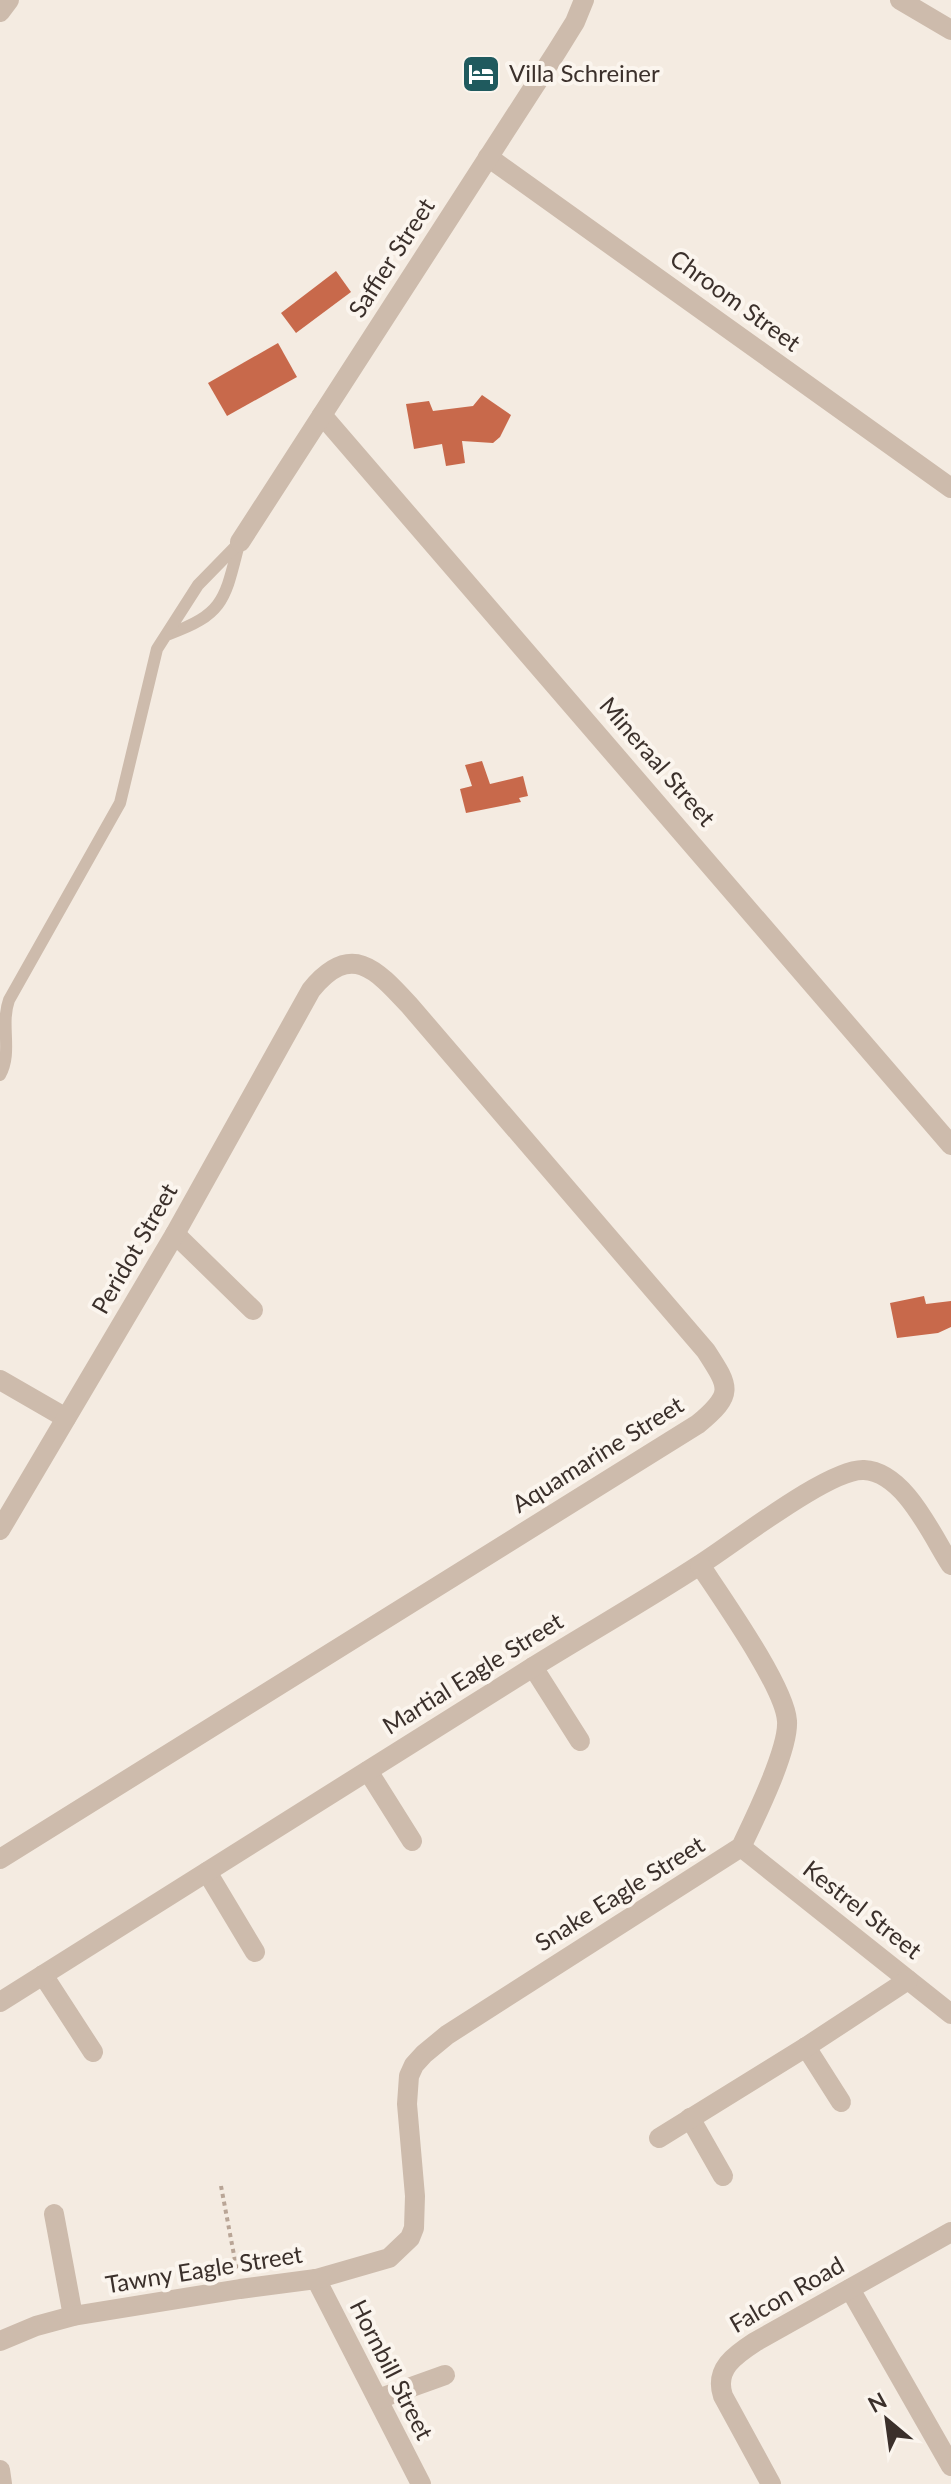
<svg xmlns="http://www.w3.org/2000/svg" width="951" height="2484" font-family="Lato,sans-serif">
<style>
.building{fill:#c8694b}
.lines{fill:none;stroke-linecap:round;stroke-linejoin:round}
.path{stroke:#b9a596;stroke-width:4;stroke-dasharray:4 4;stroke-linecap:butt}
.lane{stroke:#cdbbac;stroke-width:12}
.street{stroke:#cdbbac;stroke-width:20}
.labels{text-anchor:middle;stroke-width:8;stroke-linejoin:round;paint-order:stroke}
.poi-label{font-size:24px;fill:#3b302b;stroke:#fbf5ee;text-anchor:start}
.street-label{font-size:24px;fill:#3b302b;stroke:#fbf5ee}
</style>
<rect width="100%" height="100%" fill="#f4ebe1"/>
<g class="building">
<path d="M336,271L351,292L296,333L281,313Z"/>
<path d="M278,343L297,377L227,416L208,383Z"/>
<path d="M482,395L511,415L500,437L493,443L462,441L465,463L446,466L442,444L414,449L406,404L429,401L433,411L473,406Z"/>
<path d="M482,761L490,784L523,776L528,796L519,798L521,802L466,813L460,789L472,786L465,765Z"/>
<path d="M924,1296L926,1304L951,1301V1327L938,1333L897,1338L890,1303Z"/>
</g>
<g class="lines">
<path class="path" d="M221,2186L237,2271"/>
<g class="lane">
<path d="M169,634C225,614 225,598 239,544"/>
<path d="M0,1075C13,1052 0,1025 9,1000L120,803L157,649L198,585L240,542"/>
</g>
<g class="street">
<path d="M900,0L951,30"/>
<path d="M0,12L9,0"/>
<path d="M488,157L951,488"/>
<path d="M322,415L951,1145"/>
<path d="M240,542L557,51L575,22L584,0"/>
<path d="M175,1234L253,1310"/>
<path d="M0,1380L66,1418"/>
<path d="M0,1530L175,1234L311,990C351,941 376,969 410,1006L706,1351C730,1388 734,1394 698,1424L0,1859"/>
<path d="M533,1667L580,1741"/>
<path d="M368,1771L412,1841"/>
<path d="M741,1847L951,2014"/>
<path d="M207,1872L255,1952"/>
<path d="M43,1975L93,2052"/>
<path d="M0,2002C179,1891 355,1778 533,1667C588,1633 644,1601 698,1566C732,1545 829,1468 864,1470C905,1472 932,1536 951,1565"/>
<path d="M806,2047L841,2102"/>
<path d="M690,2118L723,2176"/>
<path d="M659,2138L806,2047L908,1980"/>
<path d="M54,2214L73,2316"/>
<path d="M316,2279L421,2484"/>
<path d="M850,2289L951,2466"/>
<path d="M0,2341L36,2326L73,2316L240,2289L316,2279L389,2258L410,2238L414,2228L415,2196L407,2104L409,2076L414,2065L424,2054L447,2035L741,1847C754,1820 789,1750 787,1721C785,1687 721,1597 700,1565"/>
<path d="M378,2399L445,2375"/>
<path d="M0,2470L2,2484"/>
<path d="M771,2484L723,2396C714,2369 735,2355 755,2342L951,2232"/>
</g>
</g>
<defs>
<symbol id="hotel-square" viewBox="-11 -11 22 22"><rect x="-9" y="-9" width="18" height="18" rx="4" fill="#1f5a5e" stroke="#fbf5ee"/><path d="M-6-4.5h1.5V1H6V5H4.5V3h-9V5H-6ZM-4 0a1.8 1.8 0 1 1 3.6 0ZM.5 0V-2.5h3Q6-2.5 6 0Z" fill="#fff"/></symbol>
</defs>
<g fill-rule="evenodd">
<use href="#hotel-square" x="459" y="52" width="44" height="44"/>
</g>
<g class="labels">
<g class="poi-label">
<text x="509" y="82">Villa Schreiner</text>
</g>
<g class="street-label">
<text transform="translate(392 258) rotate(-57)" y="8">Saffier Street</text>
<text transform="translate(735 301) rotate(36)" y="8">Chroom Street</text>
<text transform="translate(657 762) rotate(49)" y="8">Mineraal Street</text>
<text transform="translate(135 1249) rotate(-60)" y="8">Peridot Street</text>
<text transform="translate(598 1455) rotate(-32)" y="8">Aquamarine Street</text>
<text transform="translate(473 1674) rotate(-32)" y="8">Martial Eagle Street</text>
<text transform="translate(620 1894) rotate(-32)" y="8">Snake Eagle Street</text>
<text transform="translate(862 1910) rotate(38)" y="8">Kestrel Street</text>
<text transform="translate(204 2270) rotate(-9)" y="8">Tawny Eagle Street</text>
<text transform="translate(787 2295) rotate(-30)" y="8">Falcon Road</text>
<text transform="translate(391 2370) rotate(63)" y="8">Hornbill Street</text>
</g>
</g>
<g transform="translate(887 2420) rotate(331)" stroke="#fbf5ee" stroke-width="6" paint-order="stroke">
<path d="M0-6L14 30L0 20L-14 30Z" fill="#3b302b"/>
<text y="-12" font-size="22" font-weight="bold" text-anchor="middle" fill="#3b302b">N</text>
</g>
</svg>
